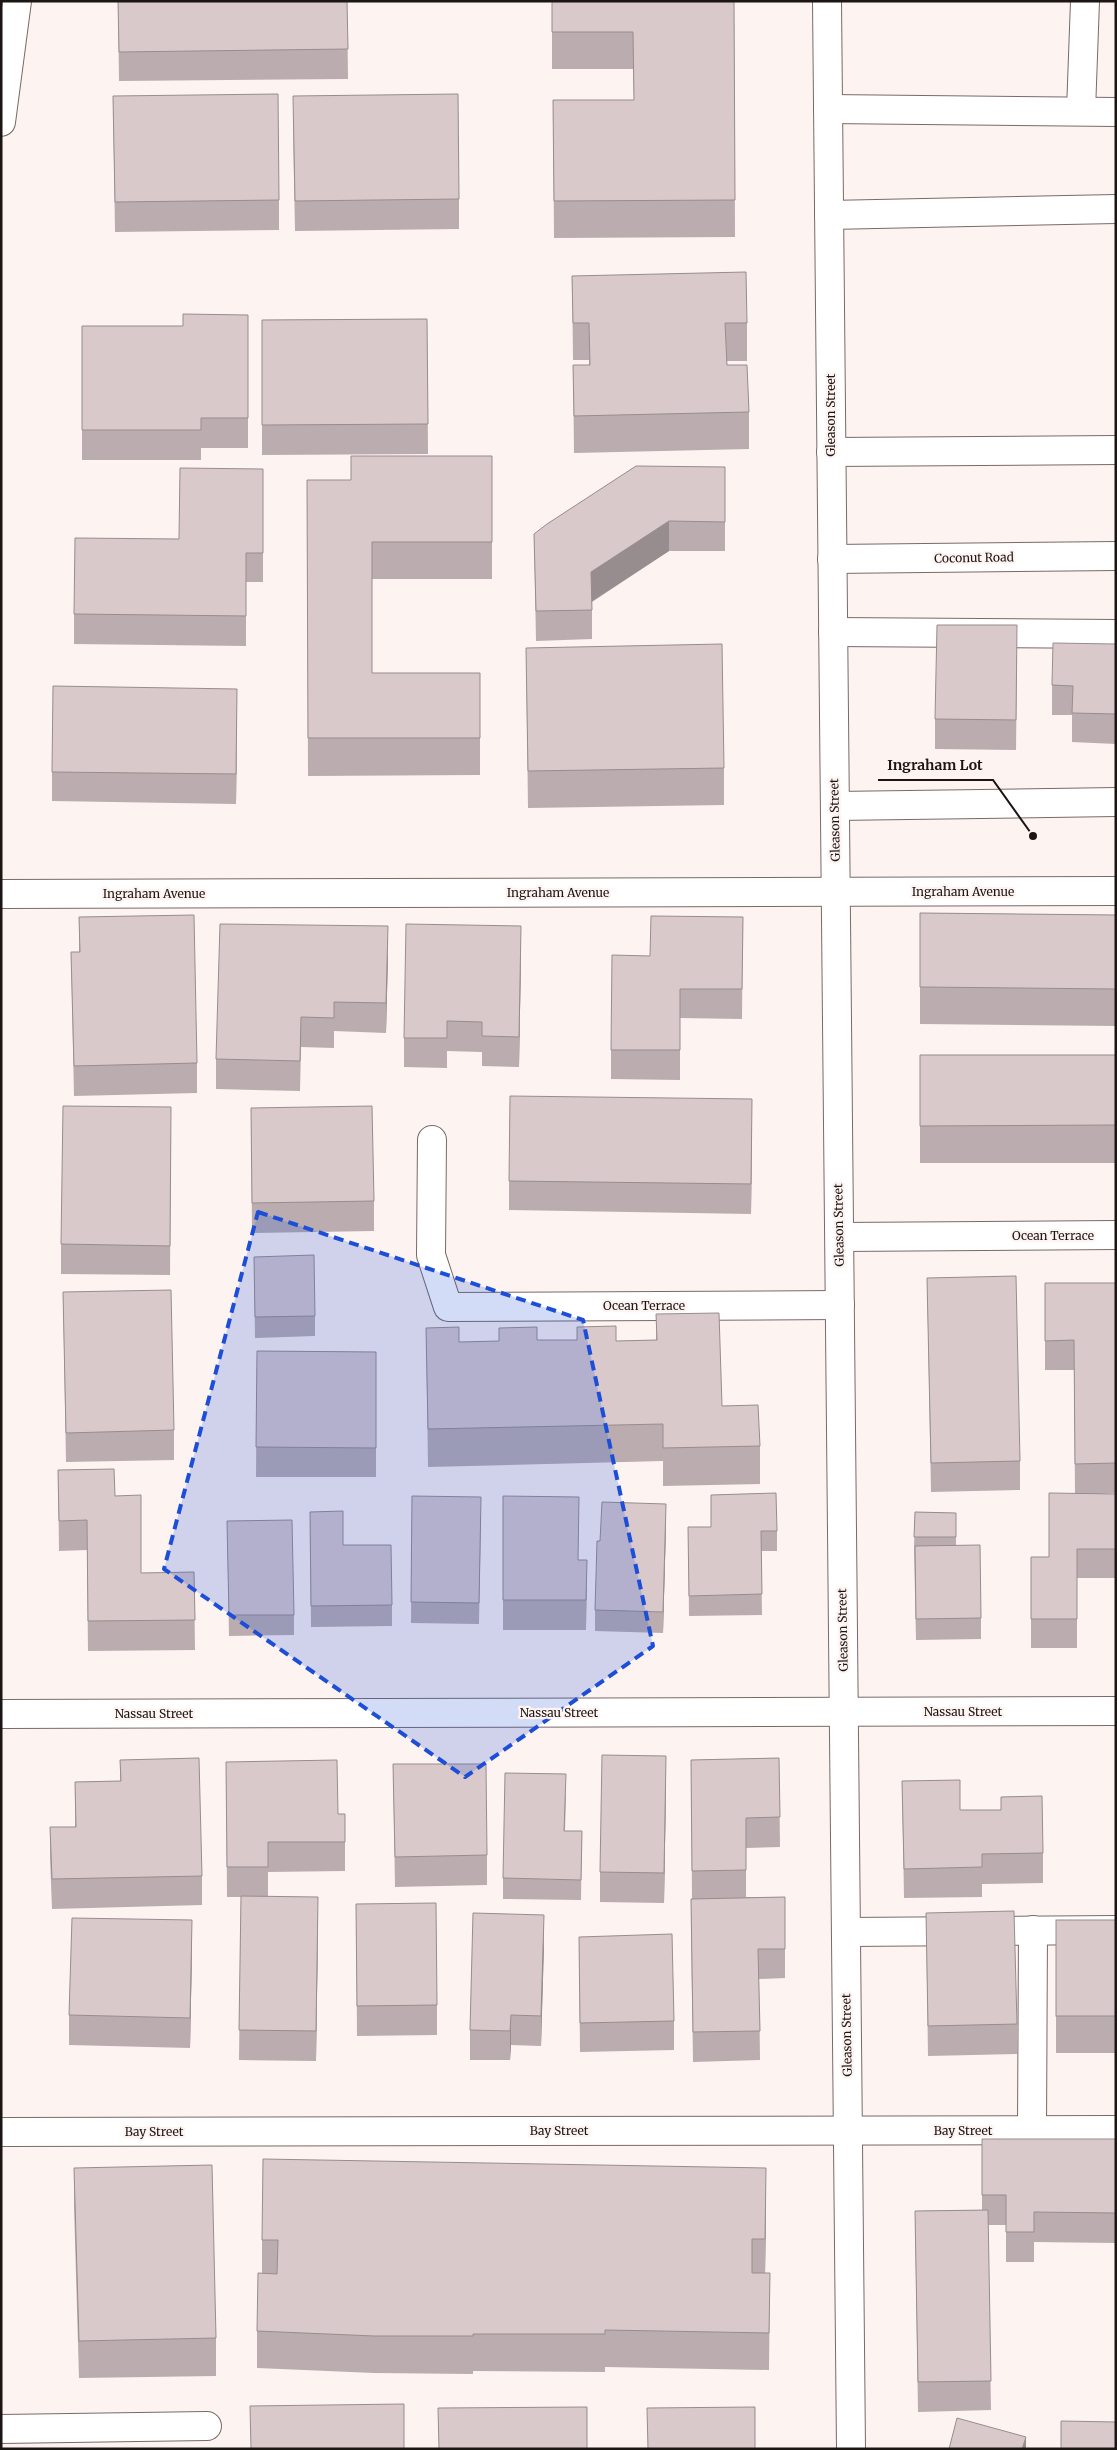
<svg xmlns="http://www.w3.org/2000/svg" width="1117" height="2450" font-family="Merriweather,serif">
<style>
.lines{fill:none;stroke-linecap:round;stroke-linejoin:round}
.minor-casing{stroke:#796a68;stroke-width:30}
.minor{stroke:#fff;stroke-width:28}
.wall{fill:#bbadaf}
.shaded-wall{fill:#988d8e}
.building{fill:#d9c9cb;stroke:#988d8e}
.marked{fill:#1d4ed8;fill-opacity:0.2;stroke:#1d4ed8;stroke-width:4;stroke-dasharray:10 6;stroke-linejoin:round}
.labels{text-anchor:middle;stroke-width:4.5;stroke-linejoin:round;paint-order:stroke}
.street-label{font-size:12px;fill:#1b1514;stroke:#fdf3f1}
.leader{fill:none;stroke:#1b1514;stroke-width:2}
.callout-dot{fill:#1b1514;stroke:#fdf3f1;stroke-width:2}
.callout-label{font-size:14px;text-anchor:middle;font-weight:bold;fill:#1b1514;stroke:#fdf3f1;stroke-width:4.5;stroke-linejoin:round;paint-order:stroke}
</style>
<rect width="100%" height="100%" fill="#fdf3f1"/>
<g class="lines">
<defs>
<g id="minor">
<path d="M827,1L851,2449"/>
<path d="M828,109L1116,112"/>
<path d="M1081,111L1085,1"/>
<path d="M1,122L17,1"/>
<path d="M829,215L1116,209"/>
<path d="M831,452L1116,450"/>
<path d="M832,559L1116,556"/>
<path d="M833,632L1116,634"/>
<path d="M835,806L1116,802"/>
<path d="M1,894L1116,891"/>
<path d="M432,1140L431,1255L448,1307L840,1305"/>
<path d="M840,1237L1116,1235"/>
<path d="M1,1714L1116,1711"/>
<path d="M846,1932L1116,1930"/>
<path d="M1032,2130L1033,1930"/>
<path d="M1,2132L1116,2130"/>
<path d="M1,2429L207,2426"/>
</g>
</defs>
<use href="#minor" class="minor-casing"/>
<use href="#minor" class="minor"/>
</g>
<g class="wall">
<path d="M118,1H347L348,79L119,81Z"/>
<path d="M552,1H734L735,237L554,238L553,100H634L633,69H552Z"/>
<path d="M113,96L279,200V230L115,232Z"/>
<path d="M293,125L459,199V229L295,231Z"/>
<path d="M572,276L747,323V361H727V365L749,412V449L574,453L573,365H589V360H573Z"/>
<path d="M248,315V448H201V460H82V326H183Z"/>
<path d="M427,319L428,454L262,455V320Z"/>
<path d="M492,456V579H372V673H480V775L308,776L307,480H351Z"/>
<path d="M725,467V551H669L592,602V639L536,641L534,534Z"/>
<path d="M263,469V582H246V646L74,644V614L179,539Z"/>
<path d="M1116,644V744L1072,742V715H1052V685Z"/>
<path d="M526,648L724,768V805L528,808Z"/>
<path d="M1017,655L1016,750L935,749V719Z"/>
<path d="M237,719L236,804L52,801V772Z"/>
<path d="M920,913L1116,915V1026L920,1024Z"/>
<path d="M79,917L197,1063V1093L74,1096L71,952H79Z"/>
<path d="M743,917L742,1019L680,1018V1080L611,1079V1050L650,956Z"/>
<path d="M521,955L519,1067L482,1066V1052L447,1051V1068L404,1067V1038Z"/>
<path d="M388,956L386,1033L334,1031V1048L301,1047L300,1091L216,1089V1059Z"/>
<rect x="920" y="1055" width="196" height="108"/>
<path d="M251,1108L374,1201V1231L252,1233Z"/>
<path d="M752,1129L751,1214L509,1210V1181Z"/>
<path d="M171,1137L170,1275L61,1274V1244Z"/>
<path d="M254,1257L315,1316V1336L255,1338Z"/>
<path d="M927,1278L1020,1461V1490L931,1492Z"/>
<path d="M1045,1283H1116V1493H1095L1116,1494V1578H1077V1648H1031V1557H1049L1075,1493L1074,1370H1045Z"/>
<path d="M63,1292L174,1430V1460L66,1462Z"/>
<path d="M656,1314L722,1406L760,1446V1484L663,1486V1461L428,1467L426,1328L459,1342L577,1340V1327L616,1341L656,1340Z"/>
<path d="M257,1351L376,1352V1477H256Z"/>
<path d="M58,1470L115,1496L141,1573L194,1572L195,1650L88,1651L87,1550L59,1551Z"/>
<path d="M711,1495L777,1531V1551H761L762,1615L689,1616L688,1527H711Z"/>
<path d="M412,1496L481,1517L479,1624L411,1623Z"/>
<path d="M503,1496L579,1560L587,1589L586,1630H503Z"/>
<path d="M310,1512L343,1545L392,1605V1626L311,1627Z"/>
<path d="M915,1512L956,1513V1545L981,1618V1639L916,1640L914,1547Z"/>
<path d="M227,1521L294,1615V1635L229,1636Z"/>
<path d="M666,1525L663,1633L595,1631V1610L600,1541Z"/>
<path d="M779,1758L780,1847L746,1848V1897H785V1978L759,1979L760,2060L693,2062L691,1928V1899H692L691,1760Z"/>
<path d="M120,1760L202,1876V1905L52,1909L50,1857V1827H75V1782L120,1781Z"/>
<path d="M226,1762L338,1814H345V1871L268,1872V1896L318,1926L316,2061L239,2060L241,1897H227Z"/>
<path d="M393,1764L487,1855V1885L395,1887Z"/>
<path d="M902,1781L1043,1853V1883L982,1884V1897L904,1898Z"/>
<path d="M666,1786L664,1903L600,1902V1872Z"/>
<path d="M566,1795L565,1831H582L581,1900L503,1899V1878Z"/>
<path d="M356,1904L437,2005V2035L357,2036Z"/>
<path d="M926,1913L1017,2024V2054L928,2056Z"/>
<rect x="1056" y="1920" width="60" height="133"/>
<path d="M579,1937L674,2021V2050L580,2052Z"/>
<path d="M544,1945L541,2046L511,2045L510,2060H470V2030Z"/>
<path d="M192,1950L190,2048L69,2045V2015Z"/>
<path d="M982,2139H1116V2243L1034,2242V2262H1006V2225H988L991,2410L918,2412L915,2211L982,2210Z"/>
<path d="M74,2168L216,2338V2376L79,2378L74,2206Z"/>
<path d="M766,2206L765,2273H770L769,2370L605,2367V2372L473,2371V2374L374,2373L257,2368V2331L262,2274V2240Z"/>
</g>
<g class="shaded-wall">
<path d="M669,521V551L591,602V572Z"/>
<path d="M237,689V719L236,804V774Z"/>
<path d="M388,926V956L386,1033V1003Z"/>
<path d="M521,926V955L519,1067V1037Z"/>
<path d="M752,1099V1129L751,1214V1184Z"/>
<path d="M666,1504V1525L663,1633V1612Z"/>
<path d="M666,1756V1786L664,1903V1873Z"/>
<path d="M318,1897V1926L316,2061V2031Z"/>
<path d="M544,1915V1945L541,2046V2016Z"/>
<path d="M192,1920V1950L190,2048V2018Z"/>
<path d="M511,2015V2045L510,2060V2031Z"/>
<path d="M766,2168V2206L765,2277V2239Z"/>
<path d="M1026,2437V2449H1022Z"/>
</g>
<g class="building">
<path d="M118,1H347L348,49L119,52Z"/>
<path d="M552,1H734L735,200L554,201L553,100H634L633,32H552Z"/>
<path d="M278,94L279,200L115,202L113,96Z"/>
<path d="M458,94L459,199L295,201L293,96Z"/>
<path d="M746,272L747,323H725L727,365H747L749,412L574,416L573,365H590L589,323H573L572,276Z"/>
<path d="M183,314L248,315V418H201V430H82V326H183Z"/>
<path d="M427,319L428,424L262,425V320Z"/>
<path d="M351,456H492V542H372V673H480V738H308L307,480H351Z"/>
<path d="M636,466L725,467V522L669,521L591,572L592,610L536,611L534,534L547,524Z"/>
<path d="M180,468L263,469V553H246V616L74,614L75,538L179,539Z"/>
<path d="M937,625H1017L1016,720L935,719Z"/>
<path d="M1053,643L1116,644V714L1072,713L1073,686L1052,685Z"/>
<path d="M722,644L724,768L528,771L526,648Z"/>
<path d="M53,686L237,689L236,774L52,772Z"/>
<path d="M920,913L1116,915V989L920,987Z"/>
<path d="M194,915L197,1063L74,1066L71,952H80L79,917Z"/>
<path d="M651,916L743,917L742,989H680V1050H611L612,955L650,956Z"/>
<path d="M220,924L388,926L386,1003L334,1002V1018L301,1017L300,1061L216,1059Z"/>
<path d="M406,924L521,926L519,1037L482,1036V1022L447,1021V1038H404Z"/>
<path d="M920,1055H1116V1125L920,1126Z"/>
<path d="M510,1096L752,1099L751,1184L509,1181Z"/>
<path d="M63,1106L171,1107L170,1246L61,1244Z"/>
<path d="M372,1106L374,1201L252,1203L251,1108Z"/>
<path d="M314,1255L315,1316L255,1317L254,1257Z"/>
<path d="M1016,1276L1020,1461L931,1463L927,1278Z"/>
<path d="M1045,1283H1116V1463L1075,1464L1074,1340L1045,1341Z"/>
<path d="M171,1290L174,1430L66,1433L63,1292Z"/>
<path d="M719,1313L722,1406L758,1405L760,1446L663,1448V1424L428,1429L426,1328L459,1327V1342L499,1341V1328L537,1327V1340H577V1327L616,1326V1341L657,1340L656,1314Z"/>
<path d="M257,1351L376,1352V1448L256,1447Z"/>
<path d="M114,1469L115,1496L141,1495V1573L194,1572L195,1620L88,1621L87,1520L59,1521L58,1470Z"/>
<path d="M776,1493L777,1531H761L762,1594L689,1596L688,1527H711V1495Z"/>
<path d="M1049,1493L1116,1494V1549H1077V1619H1031V1557H1049Z"/>
<path d="M412,1496L481,1497L479,1603L411,1602Z"/>
<path d="M503,1496L579,1497L578,1560H587L586,1600H503Z"/>
<path d="M602,1502L666,1504L663,1612L595,1610L597,1541H600Z"/>
<path d="M343,1511V1545H391L392,1605L311,1606L310,1512Z"/>
<path d="M915,1512L956,1513V1537H914Z"/>
<path d="M292,1520L294,1615H229L227,1521Z"/>
<path d="M980,1545L981,1618L916,1619L915,1546Z"/>
<path d="M602,1755L666,1756L664,1873L600,1872Z"/>
<path d="M199,1758L202,1876L52,1879L50,1827H76L75,1782L121,1781L120,1760Z"/>
<path d="M779,1758L780,1817L746,1818V1870L692,1871L691,1760Z"/>
<path d="M337,1760L338,1814H345V1842H268V1867H227L226,1762Z"/>
<path d="M393,1764H486L487,1855L395,1857Z"/>
<path d="M505,1773L566,1774L564,1831H582L581,1880L503,1878Z"/>
<path d="M960,1780V1810H1001V1797L1042,1796L1043,1853L982,1854V1867L904,1869L902,1781Z"/>
<path d="M241,1896L318,1897L316,2031L239,2030Z"/>
<path d="M785,1897V1949H758L760,2031L693,2032L691,1899Z"/>
<path d="M436,1903L437,2005L357,2006L356,1904Z"/>
<path d="M1014,1911L1017,2024L928,2026L926,1913Z"/>
<path d="M473,1913L544,1915L541,2016L511,2015L510,2031L470,2030Z"/>
<path d="M72,1918L192,1920L190,2018L69,2015Z"/>
<rect x="1056" y="1920" width="60" height="96"/>
<path d="M672,1934L674,2021L580,2023L579,1937Z"/>
<path d="M982,2139H1116V2213L1034,2212V2232H1006V2195H982Z"/>
<path d="M263,2159L766,2168L765,2239H752V2273H770L769,2333L605,2330V2334H473V2336H374L257,2331L258,2273L277,2274L278,2240H262Z"/>
<path d="M212,2165L216,2338L79,2341L74,2168Z"/>
<path d="M988,2210L991,2381L918,2382L915,2211Z"/>
<path d="M404,2404V2449H251L250,2406Z"/>
<path d="M587,2407V2449H439L438,2408Z"/>
<path d="M755,2407V2449H648L647,2408Z"/>
<path d="M957,2418L1026,2437L1022,2449H949Z"/>
<path d="M1061,2421L1116,2422V2449H1061Z"/>
</g>
<path class="marked" d="M258,1212L583,1320L653,1646L465,1777L164,1569Z"/>
<g class="labels">
<g class="street-label">
<text transform="translate(831 415) rotate(-90)" y="4">Gleason Street</text>
<text transform="translate(974 558) rotate(-1)" y="4">Coconut Road</text>
<text transform="translate(835 820) rotate(-91)" y="4">Gleason Street</text>
<text x="963" y="896">Ingraham Avenue</text>
<text x="558" y="897">Ingraham Avenue</text>
<text x="154" y="898">Ingraham Avenue</text>
<text transform="translate(839 1225) rotate(-91)" y="4">Gleason Street</text>
<text x="1053" y="1240">Ocean Terrace</text>
<text x="644" y="1310">Ocean Terrace</text>
<text transform="translate(843 1630) rotate(-91)" y="4">Gleason Street</text>
<text x="963" y="1716">Nassau Street</text>
<text x="559" y="1717">Nassau Street</text>
<text x="154" y="1718">Nassau Street</text>
<text transform="translate(847 2035) rotate(-91)" y="4">Gleason Street</text>
<text x="559" y="2135">Bay Street</text>
<text x="963" y="2135">Bay Street</text>
<text x="154" y="2136">Bay Street</text>
</g>
</g>
<path class="leader" d="M1033 836L993 780H878"/>
<circle class="callout-dot" cx="1033" cy="836" r="5"/>
<g class="callout-label">
<text x="935" y="770">Ingraham Lot</text>
</g>
<rect width="1117" height="2450" fill="none" stroke="#1b1514" stroke-width="5"/>
</svg>
